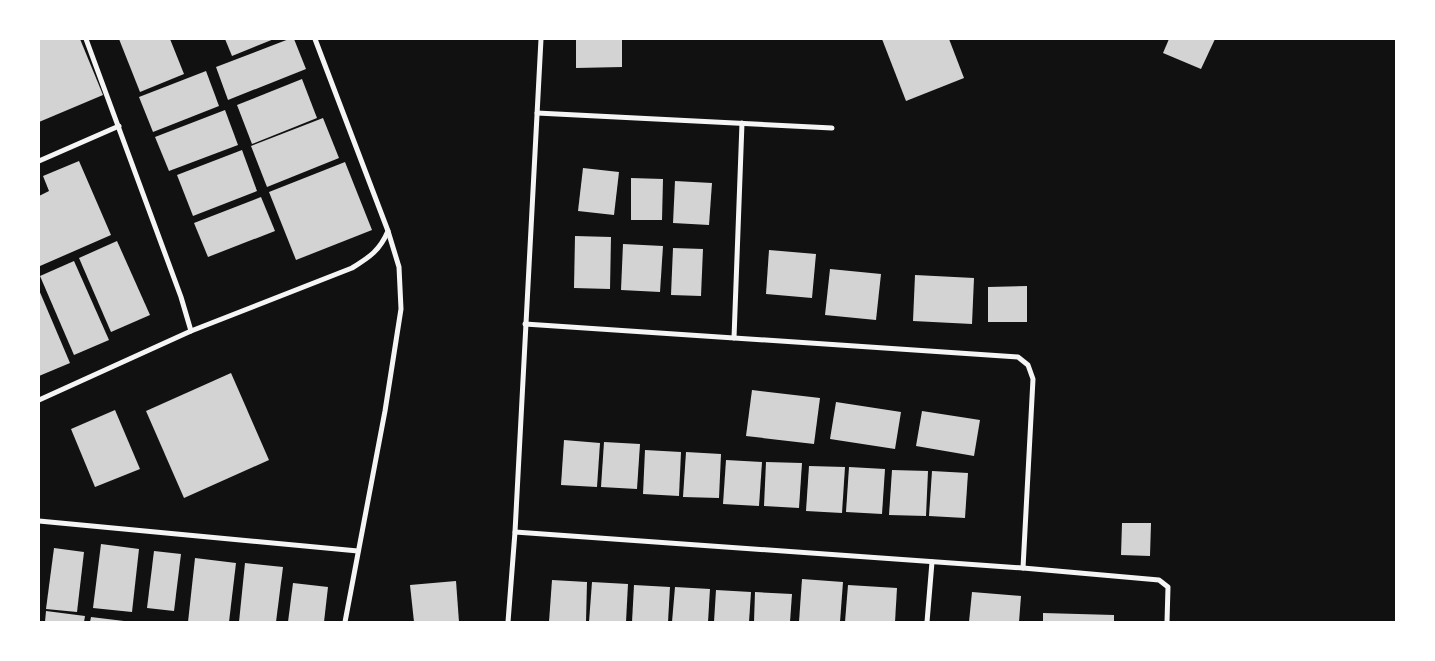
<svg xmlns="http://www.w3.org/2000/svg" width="1435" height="661" font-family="Lora,serif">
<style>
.building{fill:#d3d3d3}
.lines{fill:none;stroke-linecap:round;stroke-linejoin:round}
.minor{stroke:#f5f5f5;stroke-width:5}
</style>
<rect width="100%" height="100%" fill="#111"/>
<g class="building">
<path d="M39,39H80L103,95L39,122Z"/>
<path d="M119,39H170L184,74L140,92Z"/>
<path d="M225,39H274L232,56Z"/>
<path d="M289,39H294L306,69L228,100L216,67Z"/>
<path d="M576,39H622V67L576,68Z"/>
<path d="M882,39H949L964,78L906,101Z"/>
<path d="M1169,39H1215L1201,69L1163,53Z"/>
<path d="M206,71L219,106L153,132L139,97Z"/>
<path d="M302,79L317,118L252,144L237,105Z"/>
<path d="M225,110L238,145L169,171L155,137Z"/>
<path d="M323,118L339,158L267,187L251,146Z"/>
<path d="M242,150L257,191L193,216L177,175Z"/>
<path d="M79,161L111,235L40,266L39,196L49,191L43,176Z"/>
<path d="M345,162L372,230L296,260L269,192Z"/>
<path d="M583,168L619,172L614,215L578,211Z"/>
<path d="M631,178L663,179L662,220H631Z"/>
<path d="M675,181L712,183L709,225L673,223Z"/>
<path d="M261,197L275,231L208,257L194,223Z"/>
<path d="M575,236L611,237L610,289L574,288Z"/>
<path d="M117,241L150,315L111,332L79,258Z"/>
<path d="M623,244L663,246L660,292L621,290Z"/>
<path d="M673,248L703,249L701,296L671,295Z"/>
<path d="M769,250L816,254L812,298L766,294Z"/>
<path d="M74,261L109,340L74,355L40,276Z"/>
<path d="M830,269L881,274L876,320L825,315Z"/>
<path d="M915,275L974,278L972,324L913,321Z"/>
<path d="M1027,286V322H988V287Z"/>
<path d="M39,290L70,363L39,376Z"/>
<path d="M231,373L269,460L184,498L146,411Z"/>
<path d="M752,390L820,398L814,444L746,436Z"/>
<path d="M836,402L901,412L895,449L830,439Z"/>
<path d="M115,410L140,469L95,487L71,429Z"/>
<path d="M922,411L980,420L974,456L916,446Z"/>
<path d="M564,440L600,443L597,487L561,485Z"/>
<path d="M604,442L640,444L637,489L601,487Z"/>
<path d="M645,450L681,452L679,496L643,494Z"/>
<path d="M686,452L721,454L719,498L683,497Z"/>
<path d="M726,460L762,462L759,506L723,504Z"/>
<path d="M766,462L802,463L799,508L764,506Z"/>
<path d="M809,466L845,467L842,513L806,511Z"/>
<path d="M849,467L885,469L882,514L846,512Z"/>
<path d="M892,470L928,471L926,516L889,515Z"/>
<path d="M932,471L968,473L965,518L929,516Z"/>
<path d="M1122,523H1151L1150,556L1121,555Z"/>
<path d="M101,544L139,549L132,612L93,608Z"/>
<path d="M54,548L84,552L77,612L46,609Z"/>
<path d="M154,551L181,554L174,611L147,608Z"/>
<path d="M195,558L236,563L229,622H188Z"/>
<path d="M245,563L283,567L276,622H239Z"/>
<path d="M802,579L843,582L840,622H799Z"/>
<path d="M552,580L587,582L586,622H549Z"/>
<path d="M456,581L459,622H414L410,585Z"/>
<path d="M592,582L628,584L626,622H589Z"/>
<path d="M293,583L328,587L324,622H288Z"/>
<path d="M634,585L670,587L668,622H632Z"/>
<path d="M848,585L897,588L895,622H845Z"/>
<path d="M675,587L710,589L708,622H672Z"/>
<path d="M716,590L751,592L749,622H714Z"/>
<path d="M755,592L792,594L790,622H754Z"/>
<path d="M972,592L1021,596L1019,622H969Z"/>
<path d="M46,611L85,616L84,622H45Z"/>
<path d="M1043,613L1114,615V622H1043Z"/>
<path d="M91,617L124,621V622H90Z"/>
</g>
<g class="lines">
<g class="minor">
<path d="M537,113L832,128"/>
<path d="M39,161L119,126"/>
<path d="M525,324L1018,357L1028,365L1033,379L1023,568L1159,580L1168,587L1167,622"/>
<path d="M191,331L352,268C370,257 380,250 388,231L315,39"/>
<path d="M734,338L742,123"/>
<path d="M39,400L191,331L181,297L86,39"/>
<path d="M39,521L358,551"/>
<path d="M515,532L1023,568"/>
<path d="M345,622L385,411L401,309L399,267L388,231"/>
<path d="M508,622L515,532L541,39"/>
<path d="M927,622L932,562"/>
</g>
</g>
<rect width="1435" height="661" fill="none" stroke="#ffffff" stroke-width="80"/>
</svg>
